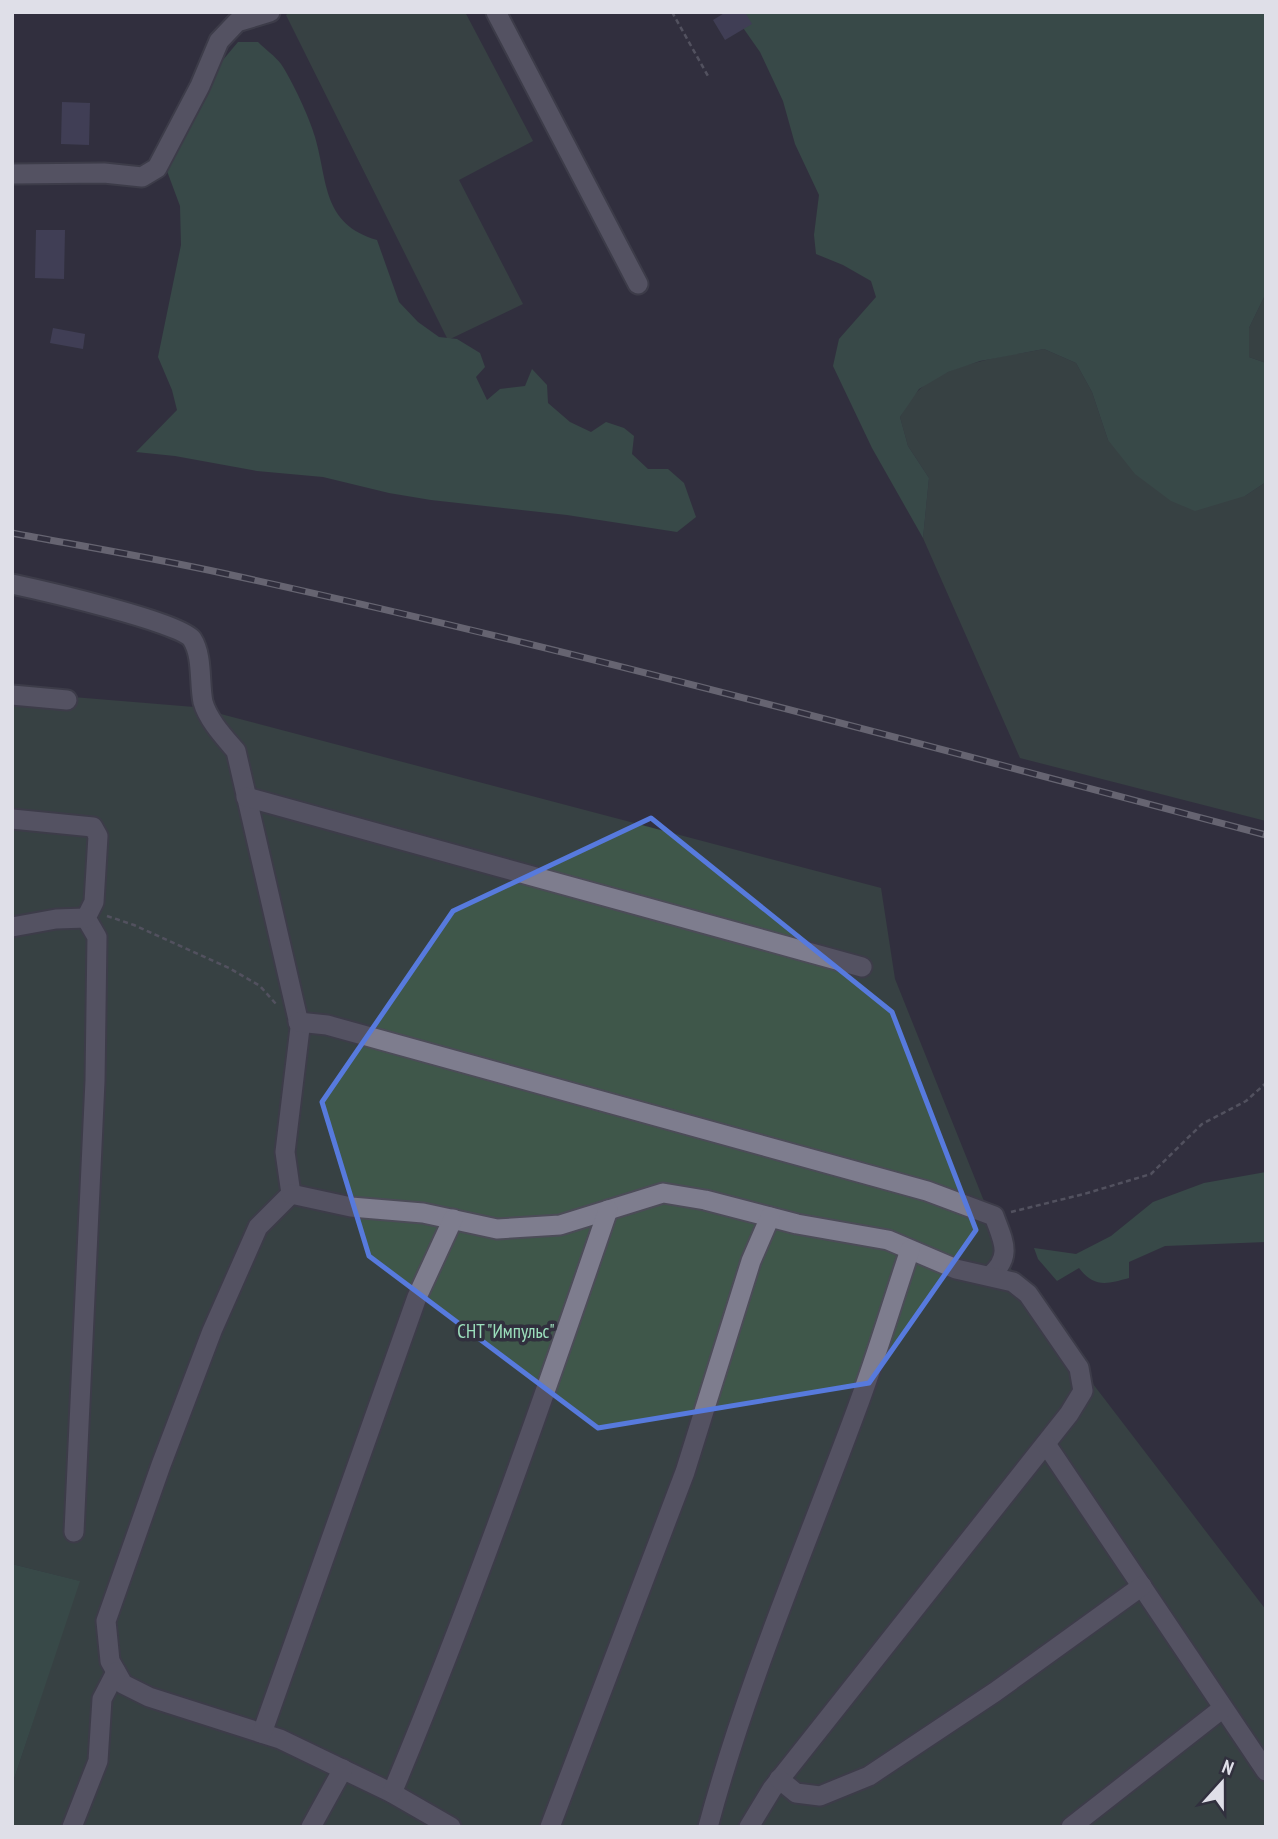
<svg xmlns="http://www.w3.org/2000/svg" width="1278" height="1839" font-family="'PT Sans Narrow',sans-serif">
<style>
.green{fill:#3f574a}
.forest{fill:#416855}
.building{fill:#525071}
.lines{fill:none;stroke-linecap:round;stroke-linejoin:round}
.minor-casing{stroke:#4c4c58;stroke-width:23}
.path{stroke:#7b7b87;stroke-width:2.5;stroke-dasharray:5 3.5;stroke-linecap:butt}
.minor{stroke:#7e7d8e;stroke-width:19}
.rail-casing{stroke:#a6a5b0;stroke-width:7}
.rail{stroke:#31303e;stroke-width:4.5;stroke-dasharray:13;stroke-linecap:butt}
.marked{fill:none;stroke:#577add;stroke-width:5;stroke-linejoin:round}
.labels{text-anchor:middle;stroke-width:7;stroke-linejoin:round;paint-order:stroke}
.park-label{font-size:19px;fill:#9ce0bd;stroke:#31303e}
</style>
<rect width="100%" height="100%" fill="#31303e"/>
<g class="green">
<path d="M290,12H465L533,141L459,180L523,304L448,340L286,15Z"/>
<path d="M1266,293V363L1249,357V328Z"/>
<path d="M1044,349L1076,363L1092,392L1108,440L1245,496L1266,482V821L1020,758L923,538L929,478L908,446L900,417C906,408 911,397 919,390C947,363 1007,356 1044,349Z"/>
<path d="M12,692L194,707L881,888L895,979L1018,1286L1266,1610V1827H12V1785L79,1581L12,1564Z"/>
</g>
<g class="forest">
<path d="M732,12H1266V293L1249,328V357L1266,363V482L1245,496L1195,511L1171,501L1135,474L1108,440L1092,392L1076,363L1044,349L980,361L948,372L919,389L900,417L908,446L929,478L923,538L872,448L833,366L839,339L876,297L871,281L843,265L816,254L814,235L819,195L795,144L783,101L760,52Z"/>
<path d="M238,42H258C265,49 275,56 281,64C292,80 310,119 315,137C328,182 322,224 377,240L399,302L418,322L439,337L457,339L480,353L485,367L476,377L487,400L500,389L525,386L532,369L547,385L548,403L570,422L591,432L606,422L624,428L634,436L632,454L648,469H668L684,483L696,517L677,532L567,515L431,500L389,493L323,477L257,471L175,456L136,452L177,410L172,390L158,357L181,245L180,206L167,171L209,93L217,67Z"/>
<path d="M1266,1172V1242L1165,1246L1129,1262V1278C1107,1284 1094,1288 1079,1268L1057,1281L1038,1259L1034,1248L1076,1254L1111,1236L1153,1202L1204,1183Z"/>
<path d="M12,1564L80,1581L12,1785Z"/>
</g>
<g class="building">
<path d="M726,12H745L752,24L725,40L713,20Z"/>
<path d="M62,102L90,103L89,145L61,144Z"/>
<path d="M36,230H65L64,279L35,278Z"/>
<path d="M53,328L85,334L83,349L50,343Z"/>
</g>
<g class="lines">
<defs>
<g id="minor">
<path d="M496,12L638,284"/>
<path d="M12,174L104,173L142,177L157,168L200,86L219,41L237,22L270,12"/>
<path d="M12,584C40,590 180,622 192,639C203,656 199,683 203,702C208,720 224,737 236,751L300,1028L285,1152L291,1194L258,1227L212,1331L161,1465L106,1621L110,1661L123,1684L149,1697L280,1739L392,1793L451,1827"/>
<path d="M12,695L67,700"/>
<path d="M246,797L862,967"/>
<path d="M12,819L93,827L98,836L94,902L86,918L97,937L95,1081L74,1532"/>
<path d="M12,927L56,919L86,918"/>
<path d="M298,1022L327,1025L927,1191L994,1216C1003,1241 1013,1256 990,1276"/>
<path d="M291,1194L351,1207L423,1213L497,1229L560,1225L663,1193L705,1200L797,1224L888,1240L956,1269L1013,1282L1028,1294L1079,1368L1083,1391L1069,1414L772,1789L749,1827"/>
<path d="M1046,1444L1266,1771"/>
<path d="M262,1733L417,1297L453,1219"/>
<path d="M779,1779L796,1793L820,1796L869,1776L995,1692L1142,1586"/>
<path d="M392,1793C472,1602 541,1406 608,1210"/>
<path d="M72,1827L98,1761L102,1699L116,1672"/>
<path d="M311,1827L343,1769"/>
<path d="M550,1827L685,1472L751,1261L770,1217"/>
<path d="M708,1827C746,1685 805,1549 856,1411C876,1358 892,1303 910,1250"/>
<path d="M1071,1827L1223,1708"/>
</g>
</defs>
<use href="#minor" class="minor-casing"/>
<g class="path">
<path d="M672,12L708,76"/>
<path d="M107,916L134,925L229,968L260,986L276,1004"/>
<path d="M1011,1212L1084,1194L1151,1174L1202,1124L1246,1101L1266,1083"/>
</g>
<use href="#minor" class="minor"/>
<defs>
<path id="rail" d="M12,533C82,546 153,558 222,573C573,649 919,744 1266,835"/>
</defs>
<use href="#rail" class="rail-casing"/>
<use href="#rail" class="rail"/>
</g>
<path d="M0 0H1278V1839H0ZM651,818L892,1012L976,1230L869,1383L598,1428L369,1256L322,1102L453,911Z" fill="#31303e" fill-opacity=".55" fill-rule="evenodd"/>
<path class="marked" d="M651,818L892,1012L976,1230L869,1383L598,1428L369,1256L322,1102L453,911Z"/>
<g class="labels">
<g class="park-label">
<text x="506" y="1338">СНТ "Импульс"</text>
</g>
</g>
<rect width="1278" height="1839" fill="none" stroke="#dfdfe8" stroke-width="28"/>
<g transform="translate(1222 1783) rotate(21)" stroke="#31303e" stroke-width="5" paint-order="stroke">
<path d="M0-5L12 26L0 18L-12 26Z" fill="#dfdfe8"/>
<text y="-10" font-size="19" font-weight="bold" text-anchor="middle" fill="#dfdfe8">N</text>
</g>
</svg>
